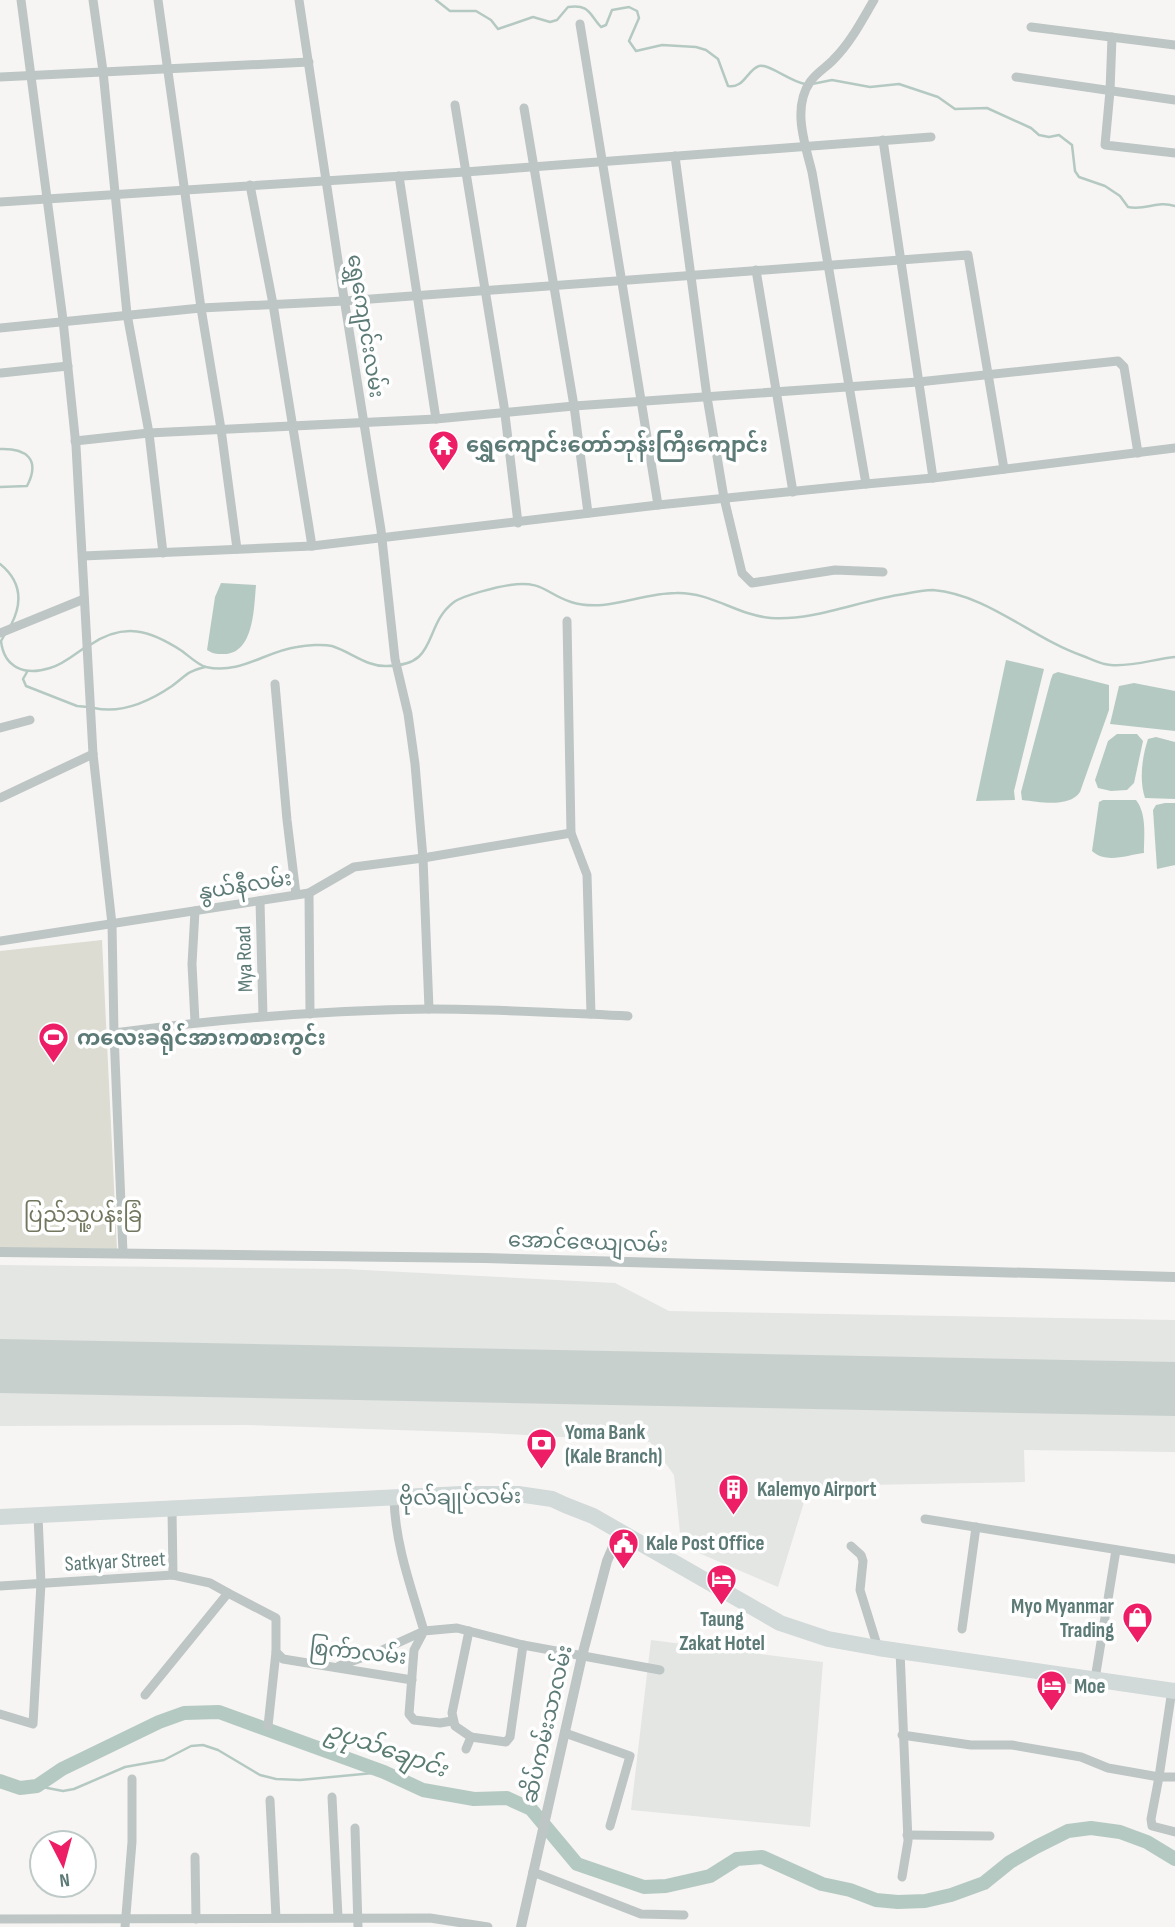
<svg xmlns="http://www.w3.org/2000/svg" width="1175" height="1927" font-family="'Sofia Sans Condensed','Noto Sans Myanmar',sans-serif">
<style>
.built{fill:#e4e6e4}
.green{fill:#dcdcd2}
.water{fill:#b5c9c3}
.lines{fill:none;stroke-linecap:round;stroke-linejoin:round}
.stream{stroke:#b5c9c3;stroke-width:2.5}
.river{stroke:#b5c9c3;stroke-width:14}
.runway{stroke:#c8d0cd;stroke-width:54}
.minor{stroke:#bdc6c5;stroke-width:9}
.tertiary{stroke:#bdc6c5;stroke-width:10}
.trunk{stroke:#d1d9d9;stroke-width:16}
.labels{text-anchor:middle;stroke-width:7;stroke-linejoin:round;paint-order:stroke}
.street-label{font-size:21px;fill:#5c7a76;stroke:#fff}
.poi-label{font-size:21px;font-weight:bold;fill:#5c7a76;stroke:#fff;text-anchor:start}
.park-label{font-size:21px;fill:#72785f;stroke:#fff}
.water-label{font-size:23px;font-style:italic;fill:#5a7c71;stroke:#fff}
</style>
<rect width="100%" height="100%" fill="#f7f5f3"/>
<g class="built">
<path d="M0,1265L345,1269L615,1283L669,1311L1175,1320V1452L1024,1450L1025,1482L809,1486L778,1587L701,1554L680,1533L674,1475L650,1442L489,1433L247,1425L0,1426Z"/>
<path d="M651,1640L823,1662L810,1827L631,1810Z"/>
</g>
<path class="green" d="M102,940L117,1249L0,1248V951Z"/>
<g class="water">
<path d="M221,583L256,585C254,608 254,655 223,654C216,654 213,654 207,650L215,597Z"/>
<path d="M1006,660L1044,669L1014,791L1015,800L976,801Z"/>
<path d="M1058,672L1109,685V710L1080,792C1069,808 1040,802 1022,800L1021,792L1051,679L1053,674Z"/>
<path d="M1134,683L1175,691V731L1110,724L1119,686Z"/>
<path d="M1117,734H1137L1143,741L1134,783L1127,790L1111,791L1098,788L1095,780L1108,741Z"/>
<path d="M1156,737L1175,742V799L1145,798C1139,780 1142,757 1148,739Z"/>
<path d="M1103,800H1136C1147,814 1144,836 1144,853C1127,855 1106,864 1092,851L1099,802Z"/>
<path d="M1165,803H1175V865L1157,869L1153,810L1156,805Z"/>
</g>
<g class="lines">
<g class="stream">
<path d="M436,0L450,11H476L491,20L498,29L533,17L550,22L557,20L568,7C590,4 589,14 601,27L606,25L612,10L629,7L637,11L639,18L629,41L636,51L662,45L696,47L706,50L718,59L728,86C744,89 747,70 759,66C768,63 791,82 805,84"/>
<path d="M812,84L832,80L870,87L899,84L938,97L955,109L987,108L1031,128L1039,135L1049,137L1059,135L1072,145L1075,171L1079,177L1105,186L1120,196L1128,207C1146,211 1157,200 1175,206"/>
<path d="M0,449C26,448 41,459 27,486L0,487"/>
<path d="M0,564C21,581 23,602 11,625"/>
<path d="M5,634L1,641C4,668 25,676 50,668C62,665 74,655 84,648"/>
<path d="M90,645C124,622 150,630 182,651C189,656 198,665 206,667C240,675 266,651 297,647C307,645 323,644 332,646C351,652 367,667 387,666C440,666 422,626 454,602C464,595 497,587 510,585C543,580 546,594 571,602C606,613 640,593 676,593C712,592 736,615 771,618C816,621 860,600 904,594C914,592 924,590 933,590C989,595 1031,638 1083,656C1091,659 1102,665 1111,665C1132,667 1154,659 1175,657"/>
<path d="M27,672L23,679L26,686L77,706L88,707"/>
<path d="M94,708C121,714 150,701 172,686C187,675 186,672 205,667"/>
<path d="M37,1786L63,1791L74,1789L125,1767L164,1760L191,1746L203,1745L218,1750L260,1775L276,1779L300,1780L384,1772"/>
</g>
<path class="river" d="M0,1781L20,1788L37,1786L62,1769L159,1722L184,1713L219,1712L384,1772L423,1790L474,1799L507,1798L531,1809L577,1864L644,1887L666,1886L710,1876L737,1859L762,1857L822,1884L850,1890L876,1900L898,1902L925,1901L951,1895L984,1883L1010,1862L1036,1847L1068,1831L1091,1828L1120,1832L1147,1842L1175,1859"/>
<path class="runway" d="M0,1366L1175,1389"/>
<g class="minor">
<path d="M21,0L63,320L76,446L93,754L112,924L114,1033L123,1253"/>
<path d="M93,0L103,71L127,314L149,433L163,553"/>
<path d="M158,0L201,308L221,429L237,549"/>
<path d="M299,0L339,267L381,530L395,659L408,714L415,764L423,858L429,1009"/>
<path d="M580,24L658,505"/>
<path d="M1031,27L1175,45"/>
<path d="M1112,37L1110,91L1105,145L1175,153"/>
<path d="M0,77L309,62"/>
<path d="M1016,77L1175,100"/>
<path d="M455,105L504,406L518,523"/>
<path d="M524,108L574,406L588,513"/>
<path d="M883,140L933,478"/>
<path d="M675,156L707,397L724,498L742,573L752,583L835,570L883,572"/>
<path d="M399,176L436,419"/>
<path d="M250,185L273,304L312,546"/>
<path d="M0,202L465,172L931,137"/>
<path d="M756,270L793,492"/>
<path d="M0,328L201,308L344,301L968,255L1004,469"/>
<path d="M1,373L68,366"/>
<path d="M75,441L149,433L436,419L574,406L918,382L1118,361L1124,367L1138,453"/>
<path d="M866,484L933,478L1175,448"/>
<path d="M83,556L312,546L658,505L866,484L812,172C805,144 792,108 810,82C817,72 827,67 834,59C851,42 862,20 874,0"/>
<path d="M567,621L571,833L587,875L591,1014"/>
<path d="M0,633L84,599"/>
<path d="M275,684L287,820L296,894"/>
<path d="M0,728L30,720"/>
<path d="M0,798L93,754"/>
<path d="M309,893L310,1014"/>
<path d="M260,901L263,1016"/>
<path d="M0,941L309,893L354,867L423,858L571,833"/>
<path d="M195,1022L192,964L195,911"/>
<path d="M114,1033C219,1019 325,1010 431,1009C497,1009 562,1013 628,1016"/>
<path d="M172,1510L173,1575"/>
<path d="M925,1519L1175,1559"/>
<path d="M851,1546L861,1555L863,1561L860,1590L878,1648"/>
<path d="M0,1586L173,1575L210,1583L228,1593"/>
<path d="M962,1629L976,1527"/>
<path d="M900,1651L908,1841L902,1877"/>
<path d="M339,1666L380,1651L424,1631C411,1587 395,1544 394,1498"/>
<path d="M1095,1679L1116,1550"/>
<path d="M145,1695L228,1593L276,1618V1652L283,1659L412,1680"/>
<path d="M0,1714L33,1724L41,1583L38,1516"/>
<path d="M452,1721L440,1723L414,1720L409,1714L414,1650L424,1631L457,1628L523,1645L660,1670"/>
<path d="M268,1726L276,1652"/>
<path d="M565,1733L630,1756L610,1826"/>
<path d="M902,1735L971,1745H1012L1081,1757L1108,1768L1159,1777L1172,1690"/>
<path d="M471,1737L506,1742L510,1737L523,1645"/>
<path d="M466,1749L471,1737L455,1726L452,1713L469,1631"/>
<path d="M1175,1777H1159L1151,1819L1152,1826L1175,1832"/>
<path d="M332,1797L338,1917"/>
<path d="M270,1800L276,1918"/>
<path d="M355,1828L358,1927"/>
<path d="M907,1835L990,1836"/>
<path d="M195,1857L196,1919"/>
<path d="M533,1872L641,1914L684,1915"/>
<path d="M0,1919L430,1918L488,1927"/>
<path d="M125,1927L132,1842V1779"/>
</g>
<g class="tertiary">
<path d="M0,1252L485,1258L1175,1277"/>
<path d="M521,1927L582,1656L607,1561L619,1533"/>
</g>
<path class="trunk" d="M0,1517L462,1494H518L552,1499L565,1505L593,1516L780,1623L828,1639L878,1648L1175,1691"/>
</g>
<defs>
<symbol id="temple-pin" viewBox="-11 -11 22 30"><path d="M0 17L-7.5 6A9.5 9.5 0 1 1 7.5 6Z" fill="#ed1d66" stroke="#fff"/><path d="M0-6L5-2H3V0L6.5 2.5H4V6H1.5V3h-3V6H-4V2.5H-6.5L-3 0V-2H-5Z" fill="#fff"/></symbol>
<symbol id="stadium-pin" viewBox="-11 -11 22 30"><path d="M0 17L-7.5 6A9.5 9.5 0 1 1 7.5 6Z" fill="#ed1d66" stroke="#fff"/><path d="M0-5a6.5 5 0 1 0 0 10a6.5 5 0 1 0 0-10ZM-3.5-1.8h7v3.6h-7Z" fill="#fff"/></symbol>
<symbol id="bank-pin" viewBox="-11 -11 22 30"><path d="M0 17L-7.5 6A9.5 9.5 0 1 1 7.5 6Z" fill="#ed1d66" stroke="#fff"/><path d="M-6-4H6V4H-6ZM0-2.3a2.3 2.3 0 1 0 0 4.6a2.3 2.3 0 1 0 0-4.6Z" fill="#fff"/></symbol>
<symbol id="building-pin" viewBox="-11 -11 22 30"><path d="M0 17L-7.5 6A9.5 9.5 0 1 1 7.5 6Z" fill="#ed1d66" stroke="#fff"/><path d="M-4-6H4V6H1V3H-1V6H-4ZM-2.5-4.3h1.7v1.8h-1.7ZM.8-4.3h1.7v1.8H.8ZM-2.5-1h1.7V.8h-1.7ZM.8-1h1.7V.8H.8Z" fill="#fff"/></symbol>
<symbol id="civic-pin" viewBox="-11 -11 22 30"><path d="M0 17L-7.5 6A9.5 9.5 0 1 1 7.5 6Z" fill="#ed1d66" stroke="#fff"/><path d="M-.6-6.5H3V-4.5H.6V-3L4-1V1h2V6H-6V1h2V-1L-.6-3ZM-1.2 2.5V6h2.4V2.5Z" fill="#fff"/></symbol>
<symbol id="hotel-pin" viewBox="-11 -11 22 30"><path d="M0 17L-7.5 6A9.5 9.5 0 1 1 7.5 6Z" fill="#ed1d66" stroke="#fff"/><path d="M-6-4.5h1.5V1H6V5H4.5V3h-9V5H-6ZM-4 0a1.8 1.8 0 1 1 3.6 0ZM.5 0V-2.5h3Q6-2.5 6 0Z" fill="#fff"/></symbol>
<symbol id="shop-pin" viewBox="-11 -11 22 30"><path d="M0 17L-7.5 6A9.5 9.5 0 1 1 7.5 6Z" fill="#ed1d66" stroke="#fff"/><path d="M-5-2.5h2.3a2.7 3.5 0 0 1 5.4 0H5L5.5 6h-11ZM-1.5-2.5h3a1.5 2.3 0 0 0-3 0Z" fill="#fff"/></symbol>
</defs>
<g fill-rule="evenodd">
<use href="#temple-pin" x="426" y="428" width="35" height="47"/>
<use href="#stadium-pin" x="36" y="1020" width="35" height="47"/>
<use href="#bank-pin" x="524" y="1426" width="35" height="47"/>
<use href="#building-pin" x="716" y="1472" width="35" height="47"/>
<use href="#civic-pin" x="606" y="1526" width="35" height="47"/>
<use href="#hotel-pin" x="704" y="1562" width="35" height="47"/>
<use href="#shop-pin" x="1120" y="1600" width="35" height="47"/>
<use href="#hotel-pin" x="1034" y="1668" width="35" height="47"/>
</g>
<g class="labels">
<g class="street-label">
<text transform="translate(366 326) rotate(81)" y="7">ရွှေကျောင်းလမ်း</text>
<text transform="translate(245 885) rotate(-9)" y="7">နွယ်နီလမ်း</text>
<text transform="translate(244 959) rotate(-92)" y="7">Mya Road</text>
<text transform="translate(588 1242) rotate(2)" y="7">အောင်ဇေယျလမ်း</text>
<text transform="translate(460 1497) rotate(-1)" y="7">ဗိုလ်ချုပ်လမ်း</text>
<text transform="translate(115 1561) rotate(-3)" y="7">Satkyar Street</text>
<text transform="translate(358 1652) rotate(6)" y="7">စြက်ာလမ်း</text>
<text transform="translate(547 1724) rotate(-77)" y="7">ဆိပ်ကမ်းသာလမ်း</text>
</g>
<g class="poi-label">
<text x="466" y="452">ရွှေကျောင်းတော်ဘုန်းကြီးကျောင်း</text>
<text x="77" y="1045">ကလေးခရိုင်အားကစားကွင်း</text>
<text x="565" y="1439">Yoma Bank<tspan x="565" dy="24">(Kale Branch)</tspan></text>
<text x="757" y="1496">Kalemyo Airport</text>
<text x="646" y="1550">Kale Post Office</text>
<text x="1114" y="1613" text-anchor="end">Myo Myanmar<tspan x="1114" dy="24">Trading</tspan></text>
<text x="722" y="1626" text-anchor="middle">Taung<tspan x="722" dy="24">Zakat Hotel</tspan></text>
<text x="1074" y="1693">Moe</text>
</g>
<g class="park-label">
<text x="83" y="1222">ပြည်သူ့ပန်းခြံ</text>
</g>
<g class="water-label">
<text transform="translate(387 1749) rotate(19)" y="8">ဥပုသ်ချောင်း</text>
</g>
</g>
<g transform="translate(63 1864) rotate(174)"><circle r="33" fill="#ffffff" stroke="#becac8" stroke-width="2"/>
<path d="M0-5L12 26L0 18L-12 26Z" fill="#ed1d66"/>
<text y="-10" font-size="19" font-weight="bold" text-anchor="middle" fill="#5c7a76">N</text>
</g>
</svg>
